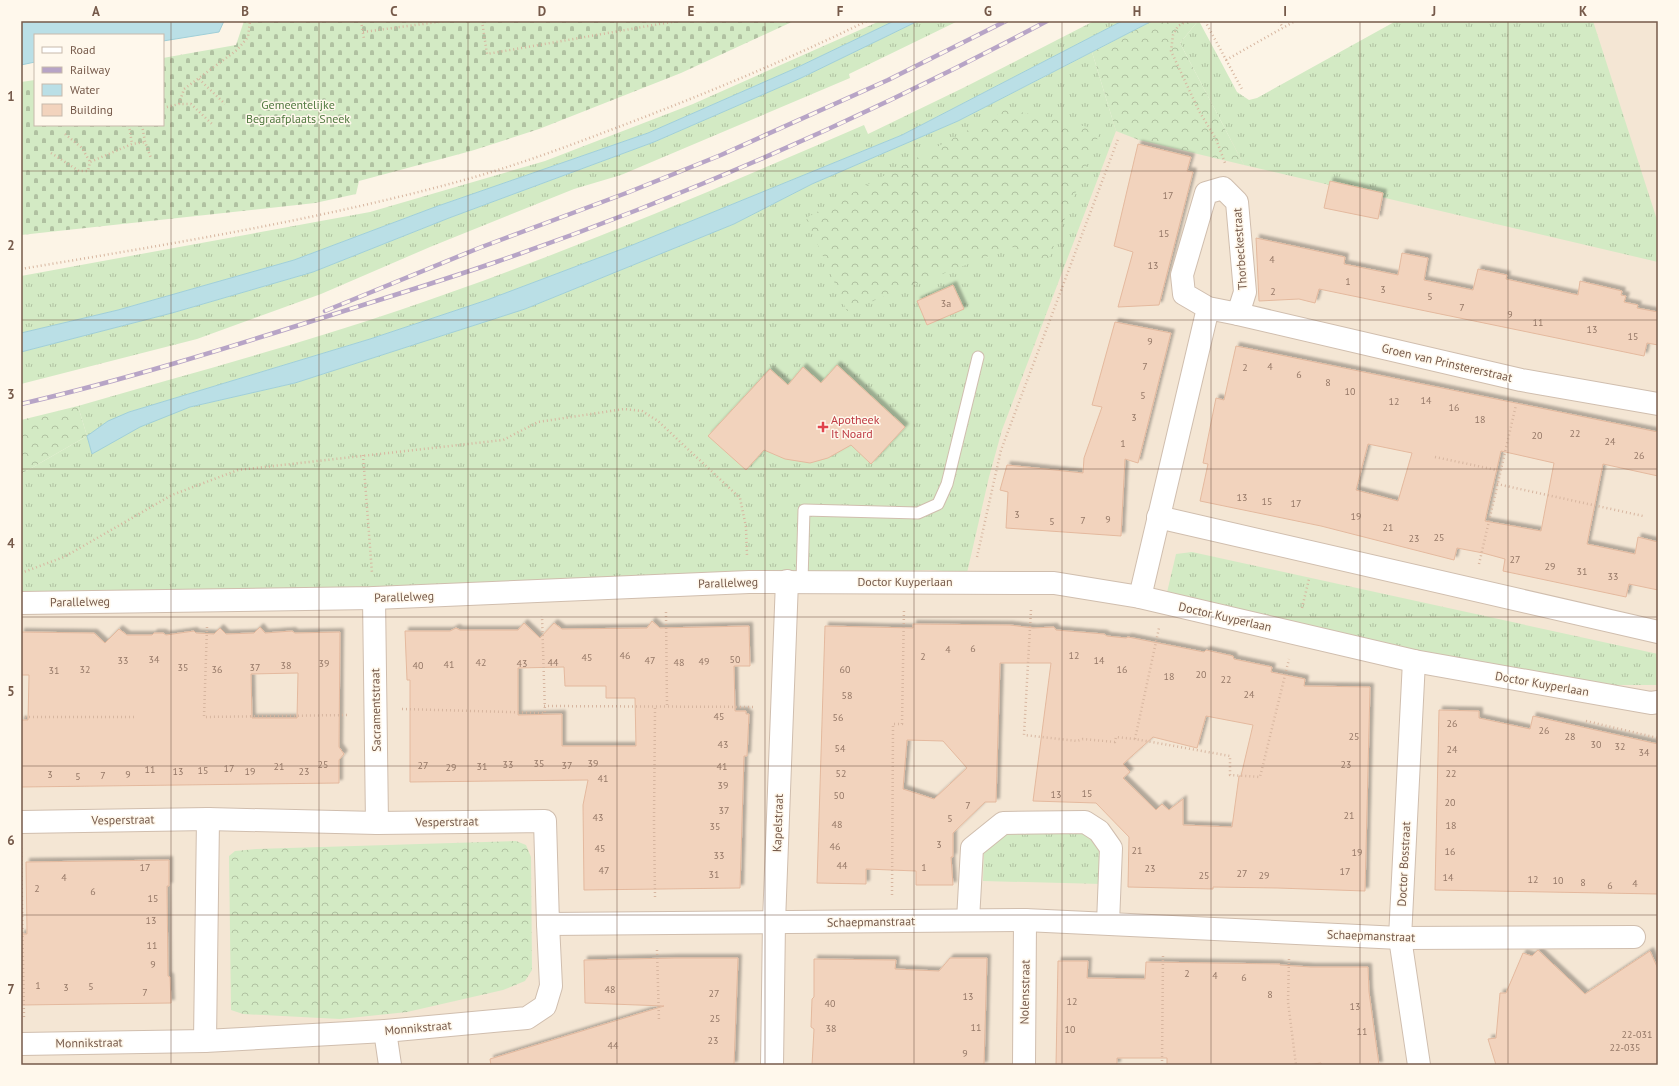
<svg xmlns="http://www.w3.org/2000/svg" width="1679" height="1086" font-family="'PT Sans',sans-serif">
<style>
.residential{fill:#f4e6d4}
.grass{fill:url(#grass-tufts)}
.forest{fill:url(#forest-crowns)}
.cemetery{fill:url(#cemetery-stones)}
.water{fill:#badfe6;stroke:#a0cfd8}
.building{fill:#f2d3bd;stroke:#e4b99e;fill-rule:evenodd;filter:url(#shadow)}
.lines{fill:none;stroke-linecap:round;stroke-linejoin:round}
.service-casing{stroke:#d0beae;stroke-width:13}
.minor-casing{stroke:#d0beae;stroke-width:24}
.path{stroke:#d7b6a0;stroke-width:2.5;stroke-dasharray:1 3;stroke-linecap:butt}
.service{stroke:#fff;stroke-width:11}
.minor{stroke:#fff;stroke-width:22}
.rail-casing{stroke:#b7a4c6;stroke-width:4.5}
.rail{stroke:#fff8ec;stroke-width:3;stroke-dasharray:9;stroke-linecap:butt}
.grid{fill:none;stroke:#765a4a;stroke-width:1;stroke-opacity:0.55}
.health-dot{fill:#e0444e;stroke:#fff8ec;stroke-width:1.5}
.labels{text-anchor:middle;stroke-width:3;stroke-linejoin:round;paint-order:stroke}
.number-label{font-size:10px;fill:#957867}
.park-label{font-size:12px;fill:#537b42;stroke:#fff8ec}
.street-label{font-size:12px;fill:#765a4a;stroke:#fff8ec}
.health-label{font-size:12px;fill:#be3a42;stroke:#fff8ec;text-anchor:start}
.neatline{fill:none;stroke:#765a4a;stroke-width:1.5}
.grid-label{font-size:13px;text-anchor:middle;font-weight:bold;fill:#765a4a}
</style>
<defs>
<pattern id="grass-tufts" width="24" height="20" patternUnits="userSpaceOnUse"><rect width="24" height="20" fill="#d3eac4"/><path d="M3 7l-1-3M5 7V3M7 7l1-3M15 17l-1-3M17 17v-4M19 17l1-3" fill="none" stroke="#b0c1a1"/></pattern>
<pattern id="forest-crowns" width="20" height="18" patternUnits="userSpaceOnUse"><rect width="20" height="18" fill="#d3eac4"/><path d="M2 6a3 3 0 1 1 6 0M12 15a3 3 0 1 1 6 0" fill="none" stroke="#b0c1a1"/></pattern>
<pattern id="cemetery-stones" width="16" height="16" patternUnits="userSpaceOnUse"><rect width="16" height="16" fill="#d3eac4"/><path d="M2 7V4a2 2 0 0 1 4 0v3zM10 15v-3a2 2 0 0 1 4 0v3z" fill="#b0c1a1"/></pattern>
<filter id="shadow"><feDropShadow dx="3.5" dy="-3.5" stdDeviation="1" flood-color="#0004"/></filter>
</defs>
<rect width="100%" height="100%" fill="#fcf4e6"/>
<path class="residential" d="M1581,21H1658V1065H21V580L999,397L1114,113L1649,239Z"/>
<g class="grass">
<path d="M880,21H894L796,68L648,133L435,207L294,260L118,310L21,333V276L370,212L545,161L693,104Z"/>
<path d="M918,21H958L849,74L850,78L621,175L574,189L430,247L321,294L197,339L21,384V352L172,313L313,272L449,218L654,142L801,78Z"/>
<path d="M1094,21H1122L902,135L630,246L487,300L370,339L129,412L87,436L92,453L140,426L190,407L295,383L525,309L734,224L812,184L958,121L1092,52L1116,131L1002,430L989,477L967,573L931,570L410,585L267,595L21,599V474L87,436L78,406C185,375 294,346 400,310C557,257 711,191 864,125L868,134L965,87Z"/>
<path d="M1198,21H1199L1237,92L1249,100L1257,98L1396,21H1593L1658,223V262L1244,165L1180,43Z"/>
<path d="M1192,552L1658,654V685H1593L1165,601L1176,554Z"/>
<path d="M1007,829L1084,830L1101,847L1102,884L983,881L984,846Z"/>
</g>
<g class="forest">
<path d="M1152,21H1198L1180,43L1244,165L1139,140L1116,131L1092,52Z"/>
<path d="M1007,109L1101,130L1047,263L1012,247L847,311L806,218Z"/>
<path d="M78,406L87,436L21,474V420Z"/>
<path d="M516,841L526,845L531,857L532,970L525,981L503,990L407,1012L340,1019L243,1014L231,1010L229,856L235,851L256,849Z"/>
</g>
<path class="cemetery" d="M244,21H794L681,73L539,129L471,151L359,181L356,194L315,203L21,235V82L35,80V125H163V58L236,45Z"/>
<g class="water">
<path d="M21,21H224L219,32L163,41V35H35V62L21,65Z"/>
<path d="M894,21H918L801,78L654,142L449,218L313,272L172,313L21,352V333L118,310L294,260L435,207L648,133L796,68Z"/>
<path d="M1122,21H1152L958,121L812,184L734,224L525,309L295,383L190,407L140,427L92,454L87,436L108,421L129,412L370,339L487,300L630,246L902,135Z"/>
</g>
<g class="building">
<path d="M1138,144L1191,157L1187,171L1193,172L1159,305L1118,307L1133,252L1114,246Z"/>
<path d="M1330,181L1383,193L1378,219L1324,208Z"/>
<path d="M1256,238L1345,257L1344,264L1398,275L1402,253L1428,258L1424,280L1473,290L1478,269L1507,275L1506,279L1578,295L1580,281L1622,291L1621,295L1626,296L1624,302L1638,305L1637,308L1658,312V345L1647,343L1644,356L1319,289L1315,303L1299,299L1259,301Z"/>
<path d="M953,285L964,309L927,325L917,301Z"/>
<path d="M1115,322L1171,333L1138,463L1125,459L1121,536L1006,528L1008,492L1000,490L1007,465L1083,473L1084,458L1102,407L1092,405Z"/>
<path d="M1236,346L1658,432V476L1603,464L1587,544L1635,554L1638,537L1658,542V590L1629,584L1626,597L1503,571L1505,559L1483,553L1457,548L1454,560L1321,526L1200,501L1208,464L1203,463L1216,398L1224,400ZM1368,444L1412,453L1398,501L1356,490ZM1501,451L1554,463L1541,531L1485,521Z"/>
<path d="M837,365L905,427L871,464L851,445L828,458L810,463L785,459L764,450L746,470L708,436L770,369L788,385L803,367L821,383Z"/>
<path d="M652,621L660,628L749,626L750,666H734L735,711H746V714H749L747,756H744L740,888L584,890L583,805L588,780L410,782V680H407L405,631H450L456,628L460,630H518L524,623L540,638L554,623L562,629L647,628ZM564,667L565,686H606V698H635L636,746H562V714L518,715V668Z"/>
<path d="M913,624L1010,625L1033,628L1054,627L1056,630L1104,634L1107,636L1116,637L1126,638L1128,637L1204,652L1206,650L1233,656L1234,659L1272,667L1271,672L1305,679L1304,686L1370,687L1365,891L1277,888L1213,887V889L1128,887L1129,837L1096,803L1033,801L1051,663H1000L996,802H985L953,833V857H951L953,885H916V871L866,869V884L817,883L825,626L913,628ZM1206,716L1253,725L1241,776H1239L1232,827L1183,825V799L1169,810L1162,804L1156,810L1123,778L1130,772L1123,764L1153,737L1197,748ZM907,740L943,741L967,768L934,799L903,789Z"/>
<path d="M260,627L265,633L292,631L295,633L340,632L339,747L344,754L339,760V783L21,787V720H28L29,675H21V632L94,633L105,643L119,629L127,635H152L154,633H163L166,635L194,631L196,633L214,634L220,628L226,634L254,633ZM298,673L297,718H252L251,674Z"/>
<path d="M1439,710L1479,711V718L1530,729L1533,716L1658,744V894L1435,890Z"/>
<path d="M169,860V886H167L168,976L170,977L171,1003L21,1005V934H27L26,862Z"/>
<path d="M1538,950L1585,994L1650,951L1658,969V1065H1496L1488,1039L1496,1038L1500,993H1506L1523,953L1532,956Z"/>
<path d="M674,958H738L734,1065H491L490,1059L664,1006L585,1003L584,960Z"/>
<path d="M950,958H987L984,1065H812L814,1029L811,1027L812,999L814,997V959L896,960L895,969L939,971Z"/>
<path d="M1058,961H1088L1087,978L1145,979L1146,962L1280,964V965L1311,967H1368L1369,992L1379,1065H1322L1321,1063L1306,1065H1167V1058H1117V1065H1056Z"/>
</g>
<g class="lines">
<defs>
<path id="service" d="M802,581L804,510L918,513L938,504L947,484L978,357"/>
<g id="minor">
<path d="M1238,314L1521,380L1658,404"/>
<path d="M1158,517L1658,632"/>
<path d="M1140,597L1208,308L1238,314L1245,292L1237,202L1223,188L1206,193L1182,275L1184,294L1208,308"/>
<path d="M374,598L377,823"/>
<path d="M21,603L374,598L749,582L1054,583L1140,597L1414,661L1651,703L1658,702"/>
<path d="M1414,661L1400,938L1419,1065"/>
<path d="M21,822L208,819L377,823L545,821L548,924L1025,920L1400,938L1634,937"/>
<path d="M968,920L972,848L1003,823L1085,822L1099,831L1111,848L1108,923"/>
<path d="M385,1031L390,1065"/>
<path d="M205,1041L208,819"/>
<path d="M21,1044L205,1041L385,1031L527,1018L545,1006L551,986L548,924"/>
<path d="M772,1065L774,922L787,581"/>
<path d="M1024,1065L1025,920"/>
</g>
</defs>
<use href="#service" class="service-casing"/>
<use href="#minor" class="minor-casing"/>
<g class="path">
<path d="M361,21L364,39"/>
<path d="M482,21L487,54L677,21"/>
<path d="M1187,21L1178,26L1173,35L1171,51L1199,111L1216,139L1225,163"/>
<path d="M1205,21L1243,91"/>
<path d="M1279,21L1283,28"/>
<path d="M363,32L445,21"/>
<path d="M1226,60L1295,21"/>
<path d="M199,79L225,104"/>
<path d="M179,104L184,89L237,50L248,37L250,21"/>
<path d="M163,108L179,104H191L213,125"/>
<path d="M129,125L132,144"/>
<path d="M142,125L145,142L151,158"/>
<path d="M65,134L82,148L90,162"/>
<path d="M51,153L79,171H88L90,162L132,144L145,142"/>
<path d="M21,269C165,245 312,221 453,183C510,168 566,147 621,126C705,94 787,60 867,21"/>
<path d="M363,455L372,573"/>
<path d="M1435,457L1501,471"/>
<path d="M1497,484L1643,516"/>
<path d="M977,557L1001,450L1118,139"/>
<path d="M1479,564L1516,405"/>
<path d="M21,573L64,557L172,495L238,470L503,440L538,422L624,409L642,411L658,421L740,498L746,527L747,556"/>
<path d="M1302,608L1309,579"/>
<path d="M1031,610L1024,735L1077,741L1083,739L1115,742L1116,737L1135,739L1230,756V775L1260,777L1289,659"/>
<path d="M666,612L667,707"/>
<path d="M207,627L204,717L349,715"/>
<path d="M544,706L756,707"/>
<path d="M402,709L545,713L542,616"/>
<path d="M21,717H135"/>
<path d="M1586,721L1658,738"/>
<path d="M1135,739L1159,628"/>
<path d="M21,848L24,1019"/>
<path d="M892,895L893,724H902L904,608"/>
<path d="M655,897L654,822L655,708"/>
<path d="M657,950L659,1021"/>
<path d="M1289,959L1288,1002L1296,1065"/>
<path d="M1162,1065L1163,954"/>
</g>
<use href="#service" class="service"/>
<use href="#minor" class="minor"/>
<defs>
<g id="rail">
<path d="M325,311L479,248L629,192L721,155L888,80L1006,21"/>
<path d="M21,404C125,380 227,348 328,316C385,298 441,281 496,262C685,197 870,115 1047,21"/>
</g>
</defs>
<use href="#rail" class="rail-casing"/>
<use href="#rail" class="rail"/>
</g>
<path class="grid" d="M171,21V1065M319,21V1065M468,21V1065M617,21V1065M765,21V1065M914,21V1065M1062,21V1065M1211,21V1065M1360,21V1065M1508,21V1065M21,171H1658M21,320H1658M21,469H1658M21,617H1658M21,766H1658M21,915H1658"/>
<path class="health-dot" d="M821 421h4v4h4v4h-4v4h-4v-4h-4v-4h4z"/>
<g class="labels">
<g class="number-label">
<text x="1168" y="199">17</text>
<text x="1164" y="237">15</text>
<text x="1272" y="263">4</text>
<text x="1153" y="269">13</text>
<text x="1348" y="285">1</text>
<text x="1383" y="293">3</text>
<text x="1273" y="295">2</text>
<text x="1430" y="300">5</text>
<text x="946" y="307">3a</text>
<text x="1462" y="311">7</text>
<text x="1510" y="318">9</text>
<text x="1538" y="326">11</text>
<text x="1592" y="333">13</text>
<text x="1633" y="340">15</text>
<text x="1150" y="345">9</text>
<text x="1145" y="370">7</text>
<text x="1270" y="370">4</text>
<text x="1245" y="371">2</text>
<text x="1299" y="378">6</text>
<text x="1328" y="386">8</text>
<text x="1350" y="395">10</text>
<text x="1143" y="399">5</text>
<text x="1426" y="404">14</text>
<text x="1394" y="405">12</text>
<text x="1454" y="411">16</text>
<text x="1134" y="421">3</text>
<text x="1480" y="423">18</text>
<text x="1575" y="437">22</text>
<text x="1537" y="439">20</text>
<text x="1610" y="445">24</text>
<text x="1123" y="447">1</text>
<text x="1639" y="459">26</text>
<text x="1242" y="501">13</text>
<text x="1267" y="505">15</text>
<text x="1296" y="507">17</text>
<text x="1017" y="518">3</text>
<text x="1356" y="520">19</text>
<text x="1108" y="523">9</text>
<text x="1083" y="524">7</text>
<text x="1052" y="525">5</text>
<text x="1388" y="531">21</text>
<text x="1439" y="541">25</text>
<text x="1414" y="542">23</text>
<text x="1515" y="563">27</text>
<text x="1550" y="570">29</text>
<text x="1582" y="575">31</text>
<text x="1613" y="580">33</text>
<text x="973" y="652">6</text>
<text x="948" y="653">4</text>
<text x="625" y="659">46</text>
<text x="1074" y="659">12</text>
<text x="923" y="660">2</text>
<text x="587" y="661">45</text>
<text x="154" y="663">34</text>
<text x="735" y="663">50</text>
<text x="123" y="664">33</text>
<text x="650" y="664">47</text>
<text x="1099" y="664">14</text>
<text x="704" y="665">49</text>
<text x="481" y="666">42</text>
<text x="553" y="666">44</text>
<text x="679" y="666">48</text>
<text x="324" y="667">39</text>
<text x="522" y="667">43</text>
<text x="449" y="668">41</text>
<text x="286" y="669">38</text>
<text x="418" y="669">40</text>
<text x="183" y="671">35</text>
<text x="255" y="671">37</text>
<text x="85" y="673">32</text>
<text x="217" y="673">36</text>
<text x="845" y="673">60</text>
<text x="1122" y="673">16</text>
<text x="54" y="674">31</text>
<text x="1201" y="678">20</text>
<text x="1169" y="680">18</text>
<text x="1226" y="683">22</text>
<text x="1249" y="698">24</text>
<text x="847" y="699">58</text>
<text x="719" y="720">45</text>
<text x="838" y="721">56</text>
<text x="1452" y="727">26</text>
<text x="1544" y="734">26</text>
<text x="1354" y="740">25</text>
<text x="1570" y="740">28</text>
<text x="723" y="748">43</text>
<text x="1596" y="748">30</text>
<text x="1620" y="750">32</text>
<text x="840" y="752">54</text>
<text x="1452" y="753">24</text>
<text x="1644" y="756">34</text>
<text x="539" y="767">35</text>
<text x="593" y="767">39</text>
<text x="323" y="768">25</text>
<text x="508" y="768">33</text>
<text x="1346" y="768">23</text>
<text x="423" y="769">27</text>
<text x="567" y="769">37</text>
<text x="279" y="770">21</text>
<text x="482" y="770">31</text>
<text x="722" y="770">41</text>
<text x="451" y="771">29</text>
<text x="229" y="772">17</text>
<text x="150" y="773">11</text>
<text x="203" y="774">15</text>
<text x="178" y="775">13</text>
<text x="250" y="775">19</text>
<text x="304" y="775">23</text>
<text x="841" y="777">52</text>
<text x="1451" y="777">22</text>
<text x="50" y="778">3</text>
<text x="128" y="778">9</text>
<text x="103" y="779">7</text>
<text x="78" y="780">5</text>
<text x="603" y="782">41</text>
<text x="723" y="789">39</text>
<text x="1087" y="797">15</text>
<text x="1056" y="798">13</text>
<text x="839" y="799">50</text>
<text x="1450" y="806">20</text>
<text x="968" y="809">7</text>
<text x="724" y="814">37</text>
<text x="1349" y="819">21</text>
<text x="598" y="821">43</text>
<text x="950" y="822">5</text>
<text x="837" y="828">48</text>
<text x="1451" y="829">18</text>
<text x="715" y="830">35</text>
<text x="939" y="848">3</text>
<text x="835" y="850">46</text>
<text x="600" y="852">45</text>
<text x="1137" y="854">21</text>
<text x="1450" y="855">16</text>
<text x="1357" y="856">19</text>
<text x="719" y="859">33</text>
<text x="842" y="869">44</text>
<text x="145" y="871">17</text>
<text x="924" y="871">1</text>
<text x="1150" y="872">23</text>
<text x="604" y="874">47</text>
<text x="1345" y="875">17</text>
<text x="1242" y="877">27</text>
<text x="714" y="878">31</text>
<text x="1204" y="879">25</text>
<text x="1264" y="879">29</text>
<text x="64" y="881">4</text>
<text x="1448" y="881">14</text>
<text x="1533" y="883">12</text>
<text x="1558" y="884">10</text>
<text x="1583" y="886">8</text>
<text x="1635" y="887">4</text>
<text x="1610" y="889">6</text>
<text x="37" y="892">2</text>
<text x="93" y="895">6</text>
<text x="153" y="902">15</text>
<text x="151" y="924">13</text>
<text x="152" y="949">11</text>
<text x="153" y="968">9</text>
<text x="1187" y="977">2</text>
<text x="1215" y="979">4</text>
<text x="1244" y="981">6</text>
<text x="38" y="989">1</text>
<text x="91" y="990">5</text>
<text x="66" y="991">3</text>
<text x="610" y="993">48</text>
<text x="145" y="996">7</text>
<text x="714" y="997">27</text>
<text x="1270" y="998">8</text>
<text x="968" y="1000">13</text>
<text x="1072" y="1005">12</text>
<text x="830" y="1007">40</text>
<text x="1355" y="1010">13</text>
<text x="715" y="1022">25</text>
<text x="976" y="1031">11</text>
<text x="831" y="1032">38</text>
<text x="1070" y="1033">10</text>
<text x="1362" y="1035">11</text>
<text x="1637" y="1038">22-031</text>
<text x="713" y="1044">23</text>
<text x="613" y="1049">44</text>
<text x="1625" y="1051">22-035</text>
<text x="965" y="1057">9</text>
</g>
<g class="park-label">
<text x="298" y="109">Gemeentelijke<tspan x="298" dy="14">Begraafplaats Sneek</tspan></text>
</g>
<g class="street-label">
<text transform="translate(1240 249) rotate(-94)" y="4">Thorbeckestraat</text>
<text transform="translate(1447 363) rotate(13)" y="4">Groen van Prinstererstraat</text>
<text x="905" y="586">Doctor Kuyperlaan</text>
<text transform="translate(728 583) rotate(-2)" y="4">Parallelweg</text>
<text transform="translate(404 597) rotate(-2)" y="4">Parallelweg</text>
<text transform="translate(80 602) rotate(-1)" y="4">Parallelweg</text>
<text transform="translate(1225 617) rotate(13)" y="4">Doctor Kuyperlaan</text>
<text transform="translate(1542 684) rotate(10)" y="4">Doctor Kuyperlaan</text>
<text transform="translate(376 710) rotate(-91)" y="4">Sacramentstraat</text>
<text transform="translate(123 820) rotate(-1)" y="4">Vesperstraat</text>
<text transform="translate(447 822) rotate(-1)" y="4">Vesperstraat</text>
<text transform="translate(778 823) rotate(-88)" y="4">Kapelstraat</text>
<text transform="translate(1404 864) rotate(-87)" y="4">Doctor Bosstraat</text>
<text transform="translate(871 922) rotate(-1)" y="4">Schaepmanstraat</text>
<text transform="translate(1371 936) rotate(2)" y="4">Schaepmanstraat</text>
<text transform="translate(1025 992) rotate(-89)" y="4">Nolensstraat</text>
<text transform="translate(418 1028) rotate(-5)" y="4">Monnikstraat</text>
<text transform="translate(89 1043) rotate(-1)" y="4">Monnikstraat</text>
</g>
<g class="health-label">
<text x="831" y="424">Apotheek<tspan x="831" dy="14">It Noard</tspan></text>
</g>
</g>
<rect width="1679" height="1086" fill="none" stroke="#fff8ec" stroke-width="44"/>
<rect x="34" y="34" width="130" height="92" fill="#fff8ec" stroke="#c8b9ab"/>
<rect x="42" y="47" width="20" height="6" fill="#ffffff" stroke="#c8b9ab"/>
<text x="70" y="54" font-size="12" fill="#765a4a">Road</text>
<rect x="42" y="67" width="20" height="6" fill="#b7a4c6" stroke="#c8b9ab"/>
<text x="70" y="74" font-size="12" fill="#765a4a">Railway</text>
<rect x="42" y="84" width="20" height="12" fill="#badfe6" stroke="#c8b9ab"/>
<text x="70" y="94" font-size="12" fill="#765a4a">Water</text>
<rect x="42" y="104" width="20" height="12" fill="#f2d3bd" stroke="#c8b9ab"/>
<text x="70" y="114" font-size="12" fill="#765a4a">Building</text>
<rect x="22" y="22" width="1635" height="1042" class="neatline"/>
<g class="grid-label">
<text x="96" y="16">A</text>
<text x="245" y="16">B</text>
<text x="394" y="16">C</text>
<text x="542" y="16">D</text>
<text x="691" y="16">E</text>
<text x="840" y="16">F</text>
<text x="988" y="16">G</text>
<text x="1137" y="16">H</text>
<text x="1285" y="16">I</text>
<text x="1434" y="16">J</text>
<text x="1583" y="16">K</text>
<text x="11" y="101">1</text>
<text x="11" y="250">2</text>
<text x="11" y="399">3</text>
<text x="11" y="548">4</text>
<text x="11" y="696">5</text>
<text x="11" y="845">6</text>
<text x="11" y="994">7</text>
</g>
</svg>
